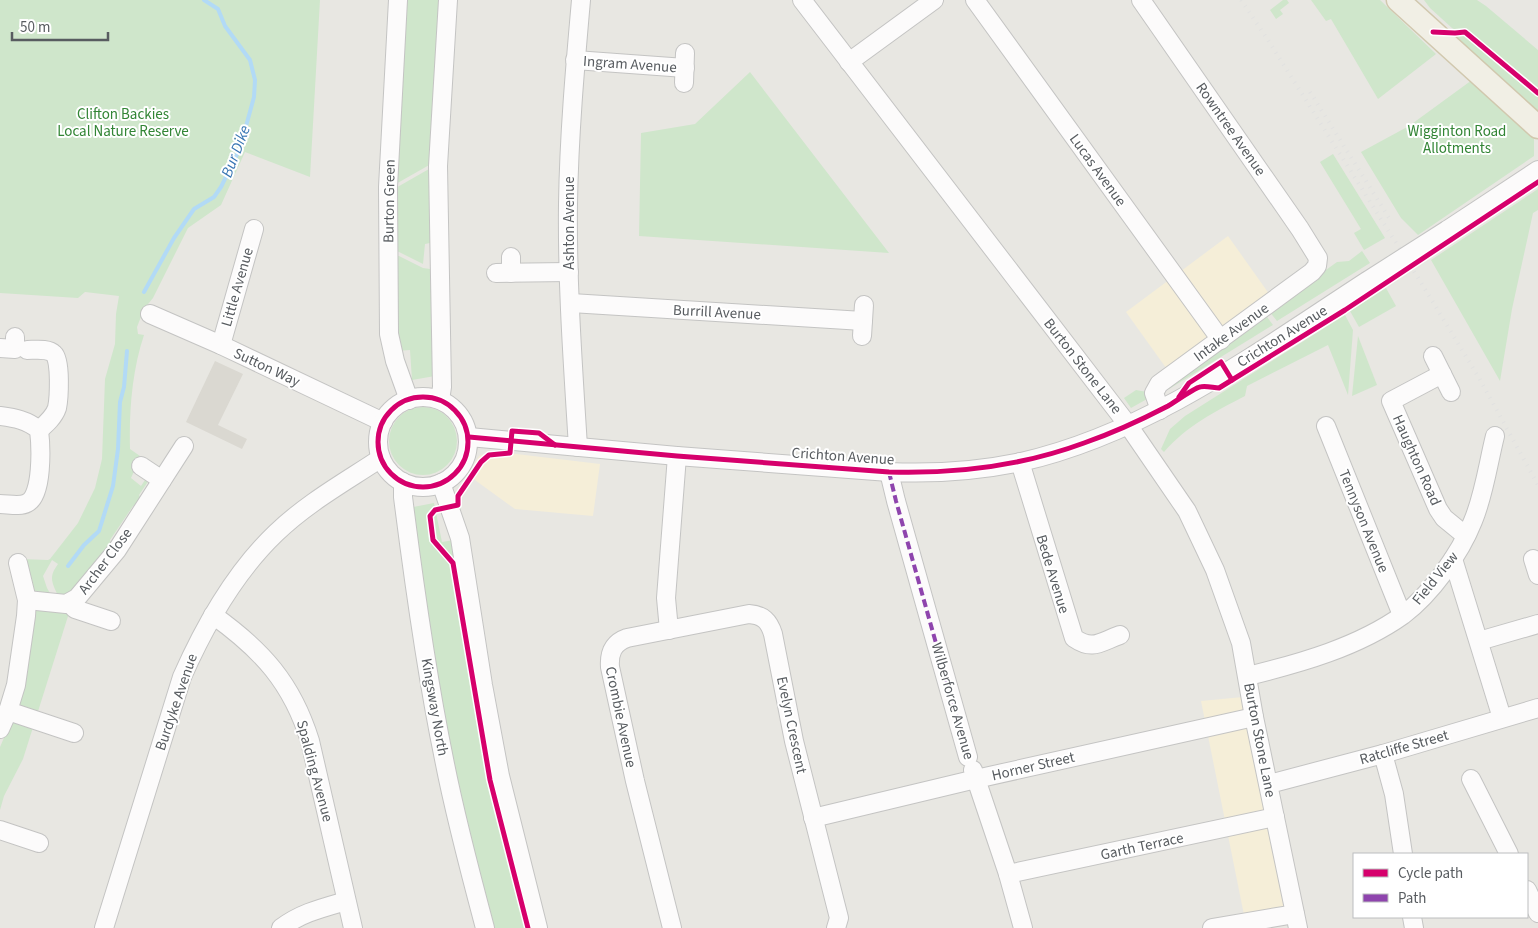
<svg xmlns="http://www.w3.org/2000/svg" width="1538" height="928" font-family="'Source Sans 3',sans-serif">
<style>
.commercial{fill:#f5eed8}
.education{fill:#dad8d1}
.green{fill:#cfe6cb}
.lines{fill:none;stroke-linecap:round;stroke-linejoin:round}
.stream{stroke:#b2daf6;stroke-width:4}
.minor-casing{stroke:#c4c4c3;stroke-width:20}
.major-casing{stroke:#d1c8ae;stroke-width:25}
.minor{stroke:#fcfbfb;stroke-width:18}
.major{stroke:#f1efe5;stroke-width:22}
.rail{stroke:#e1e1e0;stroke-width:4;stroke-dasharray:1 6;stroke-linecap:butt}
.minor-bridge-casing{stroke:#c4c4c3;stroke-width:20;stroke-linecap:butt}
.minor-bridge{stroke:#fcfbfb;stroke-width:18}
.quiet{stroke:#8e44ad;stroke-width:4;stroke-dasharray:8 4;stroke-linecap:butt}
.cycleway-casing{stroke:#fff;stroke-width:8}
.cycleway{stroke:#d6006c;stroke-width:5}
.labels{text-anchor:middle;stroke-width:4;stroke-linejoin:round;paint-order:stroke}
.street-label{font-size:15px;fill:#585c60;stroke:#fff}
.park-label{font-size:15px;fill:#328535;stroke:#fff}
.water-label{font-size:16px;font-style:italic;fill:#3775b3;stroke:#fff}
</style>
<rect width="100%" height="100%" fill="#e8e7e2"/>
<g class="commercial">
<path d="M1228,236L1277,305L1174,379L1126,312Z"/>
<path d="M491,451L600,464L593,516L515,509L468,475L479,456Z"/>
<path d="M1243,697L1285,907L1244,915L1201,701Z"/>
</g>
<path class="education" d="M215,361L243,374L218,425L247,439L242,449L186,422Z"/>
<g class="green">
<path d="M0,0H320L310,177L245,152L221,205L188,228L153,298L144,309L137,327L138,334L144,335C132,371 129,411 130,449L140,456L132,467L135,469L131,478L141,486L147,477L149,480L139,495L142,501L140,504L133,506L110,540L112,546L89,578L82,577L73,589L74,593L59,598C52,582 48,578 58,564L52,560L43,576L47,588L51,595L33,593L21,559L48,560L50,559L78,523L95,488L102,459L105,379L115,344L116,314L119,296L85,292L78,298L0,293Z"/>
<path d="M405,0H441L431,164L394,185Z"/>
<path d="M1283,0H1287L1289,3L1280,10L1283,14L1276,19L1270,10Z"/>
<path d="M1311,0H1380L1436,54L1378,99L1331,19L1326,21Z"/>
<path d="M1424,0H1477L1486,6L1538,50V91L1466,30H1455L1452,28L1430,8Z"/>
<path d="M1466,34L1538,95V113L1454,36Z"/>
<path d="M750,72L889,253L639,236L641,133L695,124Z"/>
<path d="M1472,80L1534,139V156L1418,235L1401,218L1361,152L1409,126Z"/>
<path d="M1333,154L1385,238L1364,250L1354,233L1361,229L1320,162Z"/>
<path d="M429,169H430V243L425,244L423,264L397,251L394,189Z"/>
<path d="M1538,189V210L1533,213L1512,309L1500,381L1431,260Z"/>
<path d="M1362,251L1370,263L1277,321L1269,311L1337,262L1349,261Z"/>
<path d="M394,256H399L423,268L430,269L435,376L412,380L410,350L396,351Z"/>
<path d="M1386,288L1396,306L1359,327L1350,311Z"/>
<path d="M1265,314L1273,325L1169,389L1165,388Z"/>
<path d="M1345,315L1353,330L1348,395L1328,345L1247,386L1245,396C1214,412 1188,425 1164,452L1161,449L1170,429L1185,416Z"/>
<path d="M1358,336L1377,385L1352,396Z"/>
<path d="M1136,390L1147,392V399L1131,408L1124,398Z"/>
<circle cx="423" cy="441" r="34"/>
<path d="M434,503L442,542L454,540L532,928H490L442,724L408,508Z"/>
<path d="M43,606L69,613L23,759L4,796L0,810V747L19,703L33,635L32,616L36,610Z"/>
</g>
<g class="lines">
<g class="stream">
<path d="M144,292L174,238L194,209L214,197L221,187L240,148L254,97L255,80L250,60L225,26L218,9L204,0"/>
<path d="M68,566L84,545L99,531L113,486L118,449L120,402L124,387L127,351"/>
</g>
<defs>
<g id="minor">
<path d="M398,0L388,187L389,334L395,361L409,400"/>
<path d="M802,0L1128,425L1187,511L1215,570L1241,643L1254,717L1298,928"/>
<path d="M975,0L1221,340"/>
<path d="M1141,0L1300,229L1318,258L1317,266L1312,272L1159,384L1154,393L1160,410"/>
<path d="M575,60L685,68"/>
<path d="M849,62L934,0"/>
<path d="M684,83L685,53"/>
<path d="M1447,230L1538,170"/>
<path d="M511,257V273"/>
<path d="M496,273L569,272"/>
<path d="M571,303L863,321"/>
<path d="M150,314L221,345L383,422"/>
<path d="M862,336L864,305"/>
<path d="M221,345L254,229"/>
<path d="M0,348L15,349V337"/>
<path d="M27,350C35,350 48,348 54,354C61,360 59,399 57,408C54,417 46,424 39,430"/>
<path d="M1433,356L1451,392"/>
<path d="M1442,374L1391,401L1438,509L1444,518L1466,536"/>
<circle cx="423" cy="442" r="45"/>
<path d="M440,400L442,387L438,166L448,0"/>
<path d="M0,416C15,418 27,420 39,430C41,446 43,496 27,503C20,507 8,504 0,504"/>
<path d="M1326,426L1402,615"/>
<path d="M469,437L677,456L889,472C933,474 978,471 1021,462C1149,433 1259,351 1367,281"/>
<path d="M578,447C573,366 567,285 568,204C569,136 575,68 581,0"/>
<path d="M1020,462L1074,638C1093,651 1100,642 1120,635"/>
<path d="M141,466L162,480"/>
<path d="M889,472L896,501L968,757"/>
<path d="M403,482V497C414,584 426,672 444,759C455,816 470,872 485,928"/>
<path d="M441,483L460,538L483,685L500,776L538,928"/>
<path d="M1453,559L1502,718"/>
<path d="M1533,559L1538,575"/>
<path d="M27,600L66,604L77,598L117,550L184,446"/>
<path d="M69,603L75,609L111,621"/>
<path d="M213,615C262,650 292,683 310,741L353,928"/>
<path d="M669,630L666,598L677,456"/>
<path d="M1479,641L1538,624"/>
<path d="M1248,676C1301,663 1358,647 1403,615C1431,594 1460,554 1473,521C1484,495 1488,464 1495,436"/>
<path d="M8,711L74,733"/>
<path d="M0,729L8,711L16,685L26,616L27,600L18,563"/>
<path d="M1383,754L1394,794L1403,854"/>
<path d="M973,770L1008,874L1023,928"/>
<path d="M1471,779L1509,854"/>
<path d="M1269,784L1383,754L1538,708"/>
<path d="M813,818L976,779L1254,717"/>
<path d="M0,830L39,843"/>
<path d="M1008,874L1275,817"/>
<path d="M1527,890L1538,913"/>
<path d="M1412,917L1414,928"/>
<path d="M104,928L182,677C205,625 234,573 276,533C307,503 345,482 381,458"/>
<path d="M281,928C301,913 322,908 346,901"/>
<path d="M672,928L635,781L610,667C609,653 613,643 627,638L749,614C763,615 769,621 773,634L794,741L839,918L836,928"/>
<path d="M1212,928L1295,914"/>
</g>
<path id="major" d="M1398,0L1538,127"/>
</defs>
<use href="#minor" class="minor-casing"/>
<use href="#major" class="major-casing"/>
<use href="#minor" class="minor"/>
<use href="#major" class="major"/>
<g class="rail">
<path d="M1241,0L1266,37L1422,284L1479,378L1538,485"/>
<path d="M1310,92L1391,221"/>
</g>
<defs>
<path id="minor-bridge" d="M1367,281L1447,230"/>
</defs>
<use href="#minor-bridge" class="minor-bridge-casing"/>
<use href="#minor-bridge" class="minor-bridge"/>
<path class="quiet" d="M889,472L896,501L968,757"/>
<defs>
<g id="cycleway">
<path d="M1433,32L1455,33L1465,32L1538,93"/>
<path d="M1179,397L1189,383L1221,362L1232,380"/>
<circle cx="423" cy="442" r="45"/>
<path d="M469,437L677,456L889,472C956,474 1022,466 1084,443C1113,433 1141,420 1168,406C1175,402 1194,388 1200,387C1205,385 1214,388 1219,388L1345,310L1538,182"/>
<path d="M528,928L490,780L453,563L433,540L430,516L435,510L458,505V496L481,462L489,455L510,453L512,431L539,433L555,445"/>
</g>
</defs>
<use href="#cycleway" class="cycleway-casing"/>
<use href="#cycleway" class="cycleway"/>
</g>
<g class="labels">
<g class="street-label">
<text transform="translate(630 64) rotate(4)" y="5">Ingram Avenue</text>
<text transform="translate(1231 129) rotate(55)" y="5">Rowntree Avenue</text>
<text transform="translate(1098 170) rotate(54)" y="5">Lucas Avenue</text>
<text transform="translate(389 201) rotate(-89)" y="5">Burton Green</text>
<text transform="translate(569 223) rotate(-90)" y="5">Ashton Avenue</text>
<text transform="translate(237 287) rotate(-74)" y="5">Little Avenue</text>
<text transform="translate(717 312) rotate(3)" y="5">Burrill Avenue</text>
<text transform="translate(1231 332) rotate(-36)" y="5">Intake Avenue</text>
<text transform="translate(1282 336) rotate(-32)" y="5">Crichton Avenue</text>
<text transform="translate(1083 366) rotate(52)" y="5">Burton Stone Lane</text>
<text transform="translate(267 367) rotate(25)" y="5">Sutton Way</text>
<text transform="translate(843 456) rotate(4)" y="5">Crichton Avenue</text>
<text transform="translate(1417 460) rotate(66)" y="5">Haughton Road</text>
<text transform="translate(1364 521) rotate(68)" y="5">Tennyson Avenue</text>
<text transform="translate(105 561) rotate(-53)" y="5">Archer Close</text>
<text transform="translate(1053 574) rotate(73)" y="5">Bede Avenue</text>
<text transform="translate(1435 578) rotate(-51)" y="5">Field View</text>
<text transform="translate(953 701) rotate(74)" y="5">Wilberforce Avenue</text>
<text transform="translate(176 702) rotate(-71)" y="5">Burdyke Avenue</text>
<text transform="translate(435 707) rotate(80)" y="5">Kingsway North</text>
<text transform="translate(621 717) rotate(78)" y="5">Crombie Avenue</text>
<text transform="translate(792 725) rotate(78)" y="5">Evelyn Crescent</text>
<text transform="translate(1260 740) rotate(79)" y="5">Burton Stone Lane</text>
<text transform="translate(1404 747) rotate(-16)" y="5">Ratcliffe Street</text>
<text transform="translate(1033 766) rotate(-13)" y="5">Horner Street</text>
<text transform="translate(315 771) rotate(75)" y="5">Spalding Avenue</text>
<text transform="translate(1142 846) rotate(-12)" y="5">Garth Terrace</text>
</g>
<g class="park-label">
<text x="123" y="119">Clifton Backies<tspan x="123" dy="17">Local Nature Reserve</tspan></text>
<text x="1457" y="136">Wigginton Road<tspan x="1457" dy="17">Allotments</tspan></text>
</g>
<g class="water-label">
<text transform="translate(235 151) rotate(-69)" y="6">Bur Dike</text>
</g>
</g>
<rect x="1353" y="853" width="175" height="65" fill="#ffffff" stroke="#bcbebf"/>
<rect x="1363" y="869" width="25" height="8" fill="#d6006c" stroke="#bcbebf"/>
<text x="1398" y="878" font-size="15" fill="#585c60">Cycle path</text>
<rect x="1363" y="894" width="25" height="8" fill="#8e44ad" stroke="#bcbebf"/>
<text x="1398" y="903" font-size="15" fill="#585c60">Path</text>
<path d="M12 32v8h96v-8" fill="none" stroke="#585c60" stroke-width="2.5"/>
<text x="20" y="32" font-size="15" fill="#585c60" stroke="#ffffff" stroke-width="4" paint-order="stroke">50 m</text>
</svg>
